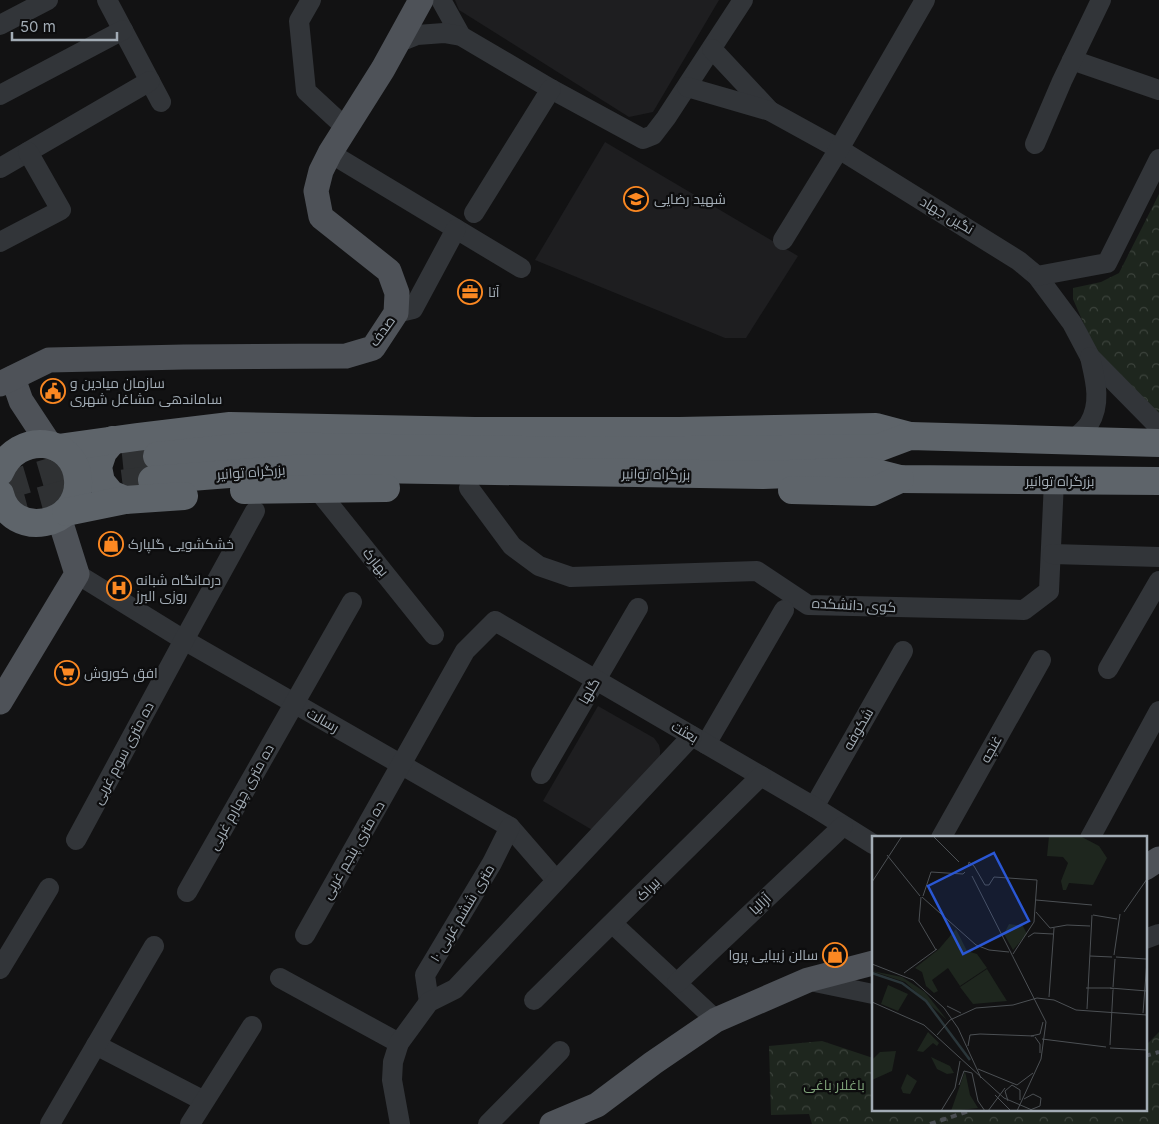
<svg xmlns="http://www.w3.org/2000/svg" width="1159" height="1124" font-family="Inter,Cairo,sans-serif">
<style>
.built{fill:#1e1e20}
.park{fill:url(#park-crowns)}
.lines{fill:none;stroke-linecap:round;stroke-linejoin:round}
.highway-tunnel{stroke:#2f3133;stroke-width:28;stroke-dasharray:28 14;stroke-linecap:butt}
.minor{stroke:#323539;stroke-width:20}
.major{stroke:#4e5258;stroke-width:25}
.highway{stroke:#5e646a;stroke-width:28}
.rail{stroke:#494d52;stroke-width:4;stroke-dasharray:6 5;stroke-linecap:butt}
.labels{text-anchor:middle;stroke-width:4.5;stroke-linejoin:round;paint-order:stroke}
.poi-label{font-size:14px;fill:#a2acb5;stroke:#0d0d0e;text-anchor:start}
.street-label{font-size:14px;fill:#a2acb5;stroke:#0d0d0e}
.park-label{font-size:14px;fill:#7da178;stroke:#0d0d0e}
.inset-river{fill:none;stroke:#2a363a;stroke-width:2.5}
.inset-road{fill:none;stroke:#4c5054;stroke-width:1}
.view{fill:#2a57d4;fill-opacity:0.15;stroke:#2a57d4;stroke-width:2.5}
.inset-edge{fill:none;stroke:#a2acb5;stroke-width:2.5}
</style>
<defs>
<pattern id="park-crowns" width="20" height="18" patternUnits="userSpaceOnUse" patternTransform="scale(1.25)"><rect width="20" height="18" fill="#1e261e"/><path d="M2 6a3 3 0 1 1 6 0M12 15a3 3 0 1 1 6 0" fill="none" stroke="#3c433c"/></pattern>
</defs>
<rect width="100%" height="100%" fill="#121213"/>
<g class="built">
<path d="M455,0H719L653,112L629,117L459,10Z"/>
<path d="M605,142L798,256L746,338H725L535,260Z"/>
<path d="M598,706L654,738L659,745L660,750V757L594,831L543,801Z"/>
</g>
<g class="park">
<path d="M1159,194V419L1104,371L1073,299V288L1101,282L1119,273Z"/>
<path d="M1159,1032V1124H812L809,1114L771,1115L769,1046L822,1041L873,1058V1110H1145V1046Z"/>
</g>
<g class="lines">
<g class="highway-tunnel">
<path d="M0,487L78,464L157,456"/>
<path d="M0,512L88,488L152,480"/>
</g>
<g class="minor">
<path d="M107,0L161,102"/>
<path d="M311,0L299,21L306,91L346,128"/>
<path d="M441,0L461,36"/>
<path d="M0,25L48,0"/>
<path d="M397,43L417,35L444,33L461,36L551,89L643,139L653,135L666,118L743,0"/>
<path d="M712,49L770,111"/>
<path d="M1072,60L1159,90"/>
<path d="M687,87L770,111L839,149L1019,261L1037,276L1072,323L1090,357L1159,427"/>
<path d="M0,95L123,30"/>
<path d="M1035,144L1062,81L1101,0"/>
<path d="M330,153L521,268"/>
<path d="M0,168L150,81"/>
<path d="M474,213L551,89"/>
<path d="M783,240L839,149L925,0"/>
<path d="M0,242L61,210L28,152"/>
<path d="M1037,276L1107,263L1159,159"/>
<path d="M396,313L413,309L456,229"/>
<path d="M1072,441C1077,436 1085,430 1089,424C1102,403 1095,379 1090,357"/>
<path d="M469,488L512,546L539,566L571,577L757,571L808,605L1024,610L1049,591L1054,481"/>
<path d="M317,489L434,635"/>
<path d="M1052,554L1159,557"/>
<path d="M77,574L184,640L510,827L556,880"/>
<path d="M1108,669L1159,581"/>
<path d="M706,744L784,610"/>
<path d="M541,774L638,608"/>
<path d="M814,807L903,651"/>
<path d="M941,838L1041,660"/>
<path d="M1090,838L1159,711"/>
<path d="M76,840L184,640L255,511"/>
<path d="M187,892L352,602"/>
<path d="M613,924L716,1020"/>
<path d="M305,935L465,651L495,621L814,807L873,844"/>
<path d="M1145,939L1159,934"/>
<path d="M0,969L49,888"/>
<path d="M280,978L399,1043"/>
<path d="M810,981L873,994"/>
<path d="M677,983L843,826"/>
<path d="M534,1000L761,776"/>
<path d="M429,1002L425,975L492,863L510,827"/>
<path d="M96,1045L204,1101"/>
<path d="M50,1124L154,946"/>
<path d="M190,1124L252,1026"/>
<path d="M400,1124L392,1080L393,1062L399,1043L429,1002L455,989L692,736"/>
<path d="M488,1124L560,1051"/>
</g>
<g class="major">
<path d="M13,378L21,401L50,445"/>
<path d="M0,384L49,360L184,357L346,356L373,348L396,313L397,293L389,271L321,217L316,191L321,171L330,153L383,69L421,0"/>
<path d="M0,702L77,574L59,517"/>
<path d="M1145,868L1159,859"/>
<path d="M552,1124L597,1105L653,1063L716,1020L808,980L873,963"/>
</g>
<g class="highway">
<path d="M113,440L103,452L98,467L101,482L111,494L125,500"/>
<path d="M58,448L137,437L230,426L475,431H679L876,427L910,436"/>
<path d="M157,456L251,446L588,451L878,448L910,436L1159,443"/>
<path d="M0,472C17,431 75,436 78,480C81,528 11,540 0,494"/>
<path d="M152,480L306,468L763,475L869,471L900,479L1159,481"/>
<path d="M244,490L386,488"/>
<path d="M792,490L872,492L900,479"/>
<path d="M66,512L125,500L184,496"/>
</g>
<g class="rail">
<path d="M1145,1056L1159,1052"/>
<path d="M930,1124L972,1110"/>
</g>
</g>
<defs>
<symbol id="school-ring" viewBox="-11 -11 22 22"><circle r="9.5" fill="#0d0d0e" stroke="#fb8822" stroke-width="1.5"/><path d="M0-5L7-2L0 1L-7-2ZM-4 1L0 2.5L4 1V4Q0 6-4 4Z" fill="#fb8822"/></symbol>
<symbol id="office-ring" viewBox="-11 -11 22 22"><circle r="9.5" fill="#0d0d0e" stroke="#fb8822" stroke-width="1.5"/><path d="M-6-3h4V-5.5h4V-3h4V5H-6ZM-1-4.5V-3h2v-1.5ZM-6 0V1H6V0Z" fill="#fb8822"/></symbol>
<symbol id="civic-ring" viewBox="-11 -11 22 22"><circle r="9.5" fill="#0d0d0e" stroke="#fb8822" stroke-width="1.5"/><path d="M-.6-6.5H3V-4.5H.6V-3L4-1V1h2V6H-6V1h2V-1L-.6-3ZM-1.2 2.5V6h2.4V2.5Z" fill="#fb8822"/></symbol>
<symbol id="shop-ring" viewBox="-11 -11 22 22"><circle r="9.5" fill="#0d0d0e" stroke="#fb8822" stroke-width="1.5"/><path d="M-5-2.5h2.3a2.7 3.5 0 0 1 5.4 0H5L5.5 6h-11ZM-1.5-2.5h3a1.5 2.3 0 0 0-3 0Z" fill="#fb8822"/></symbol>
<symbol id="hospital-ring" viewBox="-11 -11 22 22"><circle r="9.5" fill="#0d0d0e" stroke="#fb8822" stroke-width="1.5"/><path d="M-5-5h3v3.5h4V-5h3V5h-3V1.5h-4V5h-3Z" fill="#fb8822"/></symbol>
<symbol id="supermarket-ring" viewBox="-11 -11 22 22"><circle r="9.5" fill="#0d0d0e" stroke="#fb8822" stroke-width="1.5"/><path d="M-6-5.5h2.5l.6 2H6L4.5 2H-2.5L-4.4-4H-6ZM-1.5 3.2a1.3 1.3 0 1 0 .1 0ZM3 3.2a1.3 1.3 0 1 0 .1 0Z" fill="#fb8822"/></symbol>
</defs>
<g fill-rule="evenodd">
<use href="#school-ring" x="622" y="185" width="28" height="28"/>
<use href="#office-ring" x="456" y="278" width="28" height="28"/>
<use href="#civic-ring" x="39" y="377" width="28" height="28"/>
<use href="#shop-ring" x="97" y="530" width="28" height="28"/>
<use href="#hospital-ring" x="105" y="574" width="28" height="28"/>
<use href="#supermarket-ring" x="53" y="659" width="28" height="28"/>
<use href="#shop-ring" x="821" y="941" width="28" height="28"/>
</g>
<g class="labels">
<g class="poi-label">
<text x="654" y="204">شهید رضایی</text>
<text x="488" y="297">آتا</text>
<text x="70" y="388">سازمان میادین و<tspan x="70" dy="16">ساماندهی مشاغل شهری</tspan></text>
<text x="128" y="549">خشکشویی گلپارک</text>
<text x="136" y="585">درمانگاه شبانه<tspan x="136" dy="16">روزی البرز</tspan></text>
<text x="84" y="678">افق کوروش</text>
<text x="818" y="960" text-anchor="end">سالن زيبايى پروا</text>
</g>
<g class="street-label">
<text transform="translate(947 215) rotate(31)" y="5">نگین جهاد</text>
<text transform="translate(382 331) rotate(-54)" y="5">صدف</text>
<text transform="translate(251 472) rotate(-4)" y="5">بزرگراه توانیر</text>
<text transform="translate(656 474) rotate(1)" y="5">بزرگراه توانیر</text>
<text x="1060" y="486">بزرگراه توانیر</text>
<text transform="translate(376 562) rotate(51)" y="5">بهارک</text>
<text transform="translate(854 605) rotate(3)" y="5">کوی دانشکده</text>
<text transform="translate(589 691) rotate(-60)" y="5">گلها</text>
<text transform="translate(323 720) rotate(30)" y="5">رسالت</text>
<text transform="translate(858 729) rotate(-60)" y="5">شکوفه</text>
<text transform="translate(685 732) rotate(30)" y="5">بعثت</text>
<text transform="translate(991 749) rotate(-61)" y="5">غنچه</text>
<text transform="translate(123 753) rotate(-62)" y="5">ده متری سوم غربی</text>
<text transform="translate(241 797) rotate(-61)" y="5">ده متری چهارم غربی</text>
<text transform="translate(353 850) rotate(-60)" y="5">ده متری پنجم غربی</text>
<text transform="translate(648 889) rotate(-45)" y="5">بیراک</text>
<text transform="translate(760 904) rotate(-43)" y="5">آزالیا</text>
<text transform="translate(462 913) rotate(-59)" y="5">۱۰ متری ششم غربی</text>
</g>
<g class="park-label">
<text x="834" y="1090">باغلار باغی</text>
</g>
</g>
<g transform="translate(872 836)">
<rect width="275" height="275" fill="#121213"/>
<path d="M24,215L20,235L0,244V224L8,216ZM93,235L98,259L106,272L79,275ZM35,238L45,245L38,258L31,257L29,252Z" fill="#1e261e"/>
<path d="M0,135L30,141L53,156L75,184L33,146ZM56,196L67,207L65,210L61,207L51,216L45,215Z" fill="#1e261e"/>
<path d="M177,0H208L227,10L235,22L221,49L197,47L194,54H191L189,45L196,27L191,21L175,20ZM137,88L151,90L155,98L141,114L132,98ZM84,93L95,115L105,118L115,132L88,150L76,132L60,144L66,155L62,157L54,150L50,136L43,132L67,113ZM115,133L128,154L135,165L101,168L88,151ZM16,149L36,158L26,175L9,168ZM59,221L78,230L82,237L75,238L65,233Z" fill="#1e261e"/>
<path class="inset-river" d="M0,137L30,147L54,165L98,224"/>
<path class="inset-road" d="M61,0L87,26M15,19L48,60M96,31L97,26L102,30L113,49H117L122,41L165,44L162,86L141,118M100,40L174,186L169,223L145,275M0,46L30,0M51,60L59,36L91,38L93,36M49,61L47,85L64,114M50,61L104,109L117,114L137,116M164,64L220,69M164,76L178,92M252,76L275,43M221,79L245,83M178,92L195,89L218,90M156,101L162,97L181,98M242,119L248,78M218,120L240,121M244,121L274,123M0,128L41,144L72,172L86,192L109,242M32,137L65,113M241,151L243,123M214,152H238M242,153L238,152L275,155M177,161L182,92M0,166L52,189L132,262L160,274M75,170L89,177M215,173L220,79M271,177L275,125M65,199L78,184L104,172L141,169L165,162L182,164L204,174L275,179M159,200L168,198L171,186M163,201L168,208V217M170,203L234,211M238,209L241,154M96,210L98,199L108,198L162,200M238,212L275,214M106,233L145,249L161,237M100,237L106,265L113,275M87,249L92,235L100,237M123,259L139,275M152,263L161,258L169,262L168,270L158,274M136,265L133,255L140,249L148,254V264M69,275L83,252L88,225M116,275L133,252"/>
<path class="view" d="M122,17L157,85L91,118L56,50Z"/>
<rect width="275" height="275" class="inset-edge"/>
</g>
<path d="M12 32v8h105v-8" fill="none" stroke="#a2acb5" stroke-width="2.5"/>
<text x="20" y="32" font-size="15" fill="#a2acb5" stroke="#0d0d0e" stroke-width="4" paint-order="stroke">50 m</text>
</svg>
